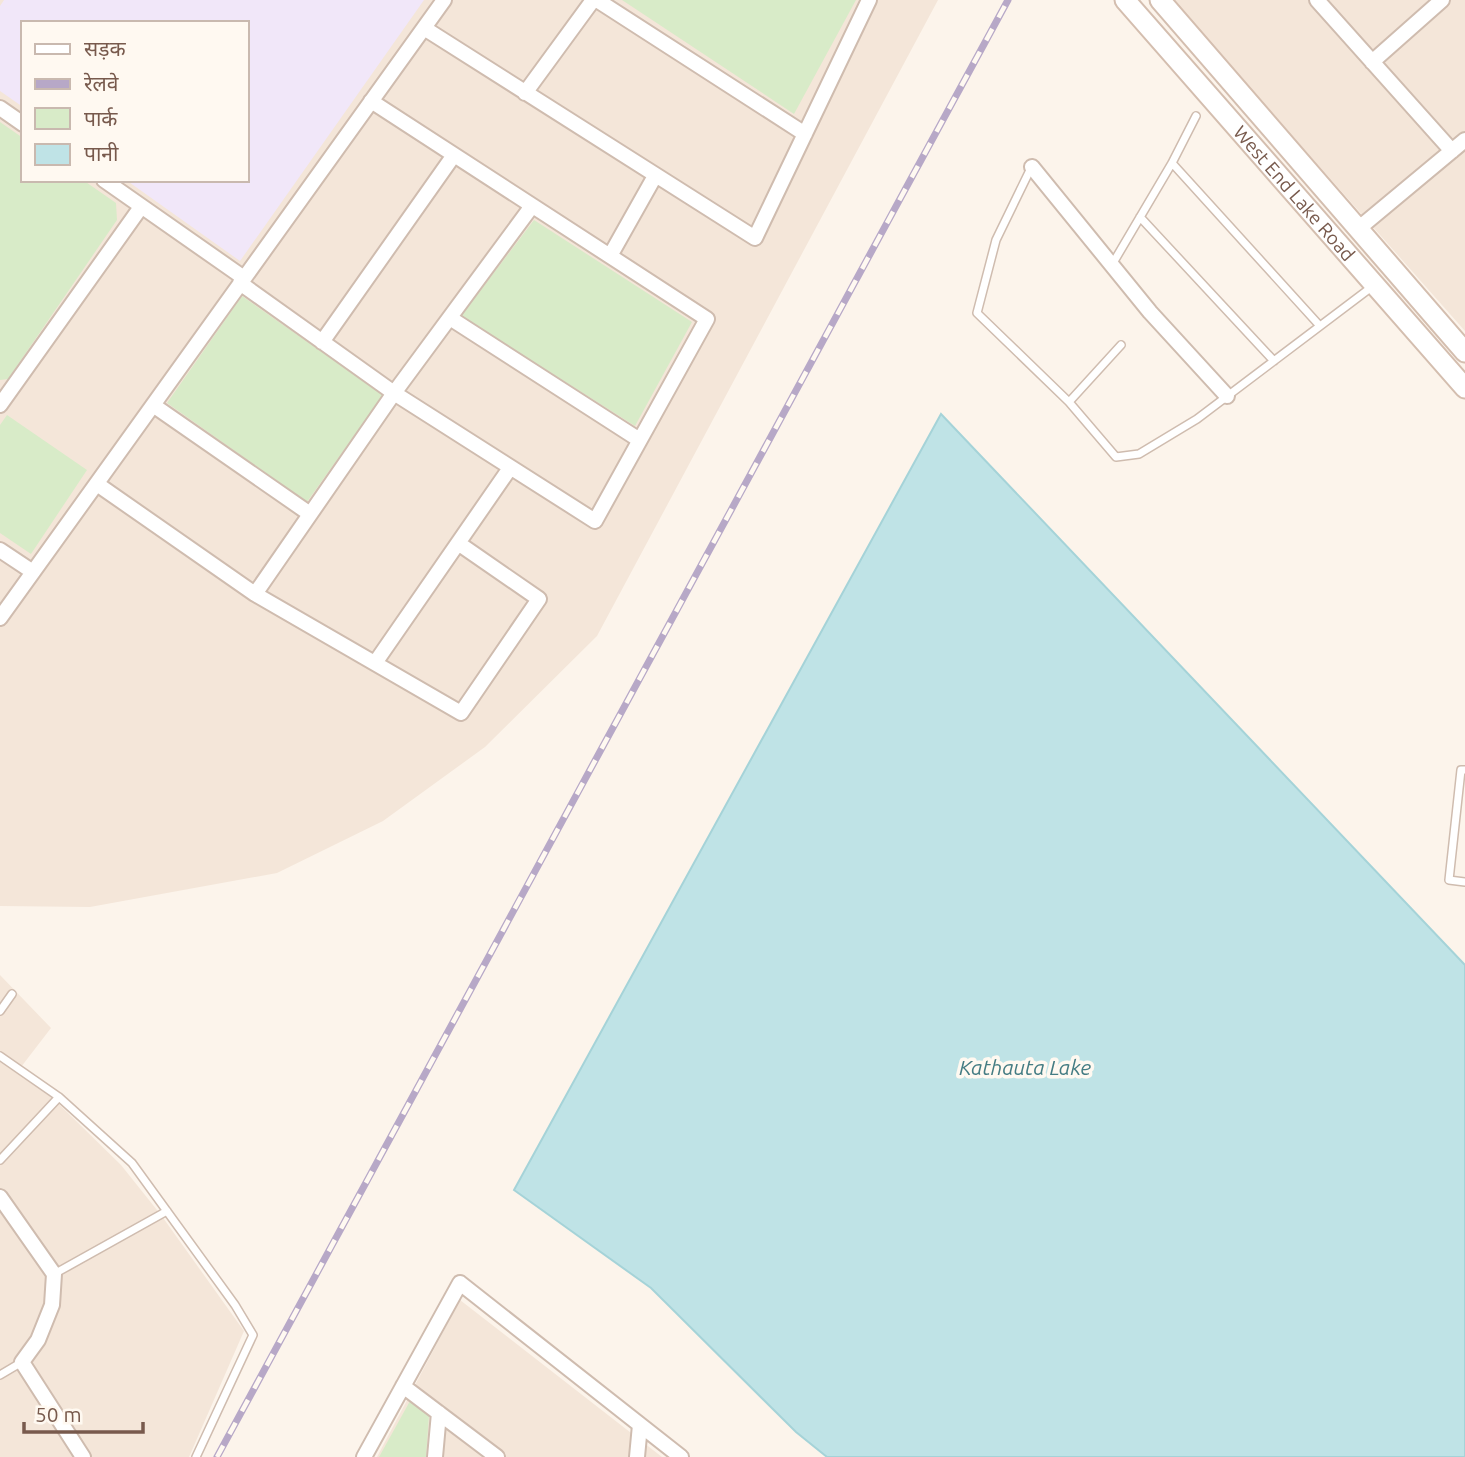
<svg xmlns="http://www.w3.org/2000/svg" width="1465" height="1457" viewBox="0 0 1465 1457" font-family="Ubuntu,'Noto Sans Devanagari',sans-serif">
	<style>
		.residential { fill: #f4e6d9; fill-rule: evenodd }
		.education { fill: #f1e7f9 }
		.green { fill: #d8ebc8 }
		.water { fill: #bfe3e6; stroke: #a5d3d8; stroke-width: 2 }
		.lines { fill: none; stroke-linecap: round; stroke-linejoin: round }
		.lane-casing { stroke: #cfbcaf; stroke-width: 10 }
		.street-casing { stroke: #cfbcaf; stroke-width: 18 }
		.secondary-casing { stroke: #d4beaf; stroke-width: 23 }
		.lane { stroke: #fff; stroke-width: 7 }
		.street { stroke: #fff; stroke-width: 14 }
		.secondary { stroke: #fff; stroke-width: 19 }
		.rail-casing { stroke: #b7a8c7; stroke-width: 7 }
		.rail { stroke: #fff9f1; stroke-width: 4.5; stroke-dasharray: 13; stroke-linecap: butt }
		.labels { text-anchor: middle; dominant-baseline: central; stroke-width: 7; stroke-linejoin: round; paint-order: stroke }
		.street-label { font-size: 19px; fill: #785a4d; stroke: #fff9f1 }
		.water-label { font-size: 21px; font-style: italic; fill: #447c83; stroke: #fff9f1 }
	</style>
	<rect width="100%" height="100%" fill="#fcf4eb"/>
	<!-- residential -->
	<path class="residential" d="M0,0H938L597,636L485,747L383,821L277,873L90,907L0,906ZM23,23H247V180H23Z
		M1172,0H1465V331Z
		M0,975L51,1028L21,1067L121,1165L161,1215L244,1331L189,1457H0Z
		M460,1300L662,1457H377Z"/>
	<!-- education -->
	<path class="education" d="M4,0H424L240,261L126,180H247V23H23V107L0,91V6Z"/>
	<!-- green -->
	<path class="green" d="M622,0H856L794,114Z
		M0,122L23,138V180H83L116,203L117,220L8,379L0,380Z
		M534,220L692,322L635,426L461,316Z
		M242,296L383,395L307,502L167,403Z
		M7,415L87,470L31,554L0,533V425Z
		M410,1401L429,1416L426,1457H379Z"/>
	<!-- water -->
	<path class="water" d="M941,414L1465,965V1457H827L796,1432L651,1288L514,1190Z"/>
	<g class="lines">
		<defs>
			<path id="lane" d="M1172,163L1320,326
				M1031,168L996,240L977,313L1069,402L1116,457L1139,454L1197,419L1373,286
				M1140,217L1274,361
				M1113,263L1172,163L1196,116
				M1069,402L1121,345
				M1465,770H1461L1449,880L1465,882
				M0,1011L12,994
				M0,1056L59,1097
				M0,1160L59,1097L132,1163L235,1305L253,1335L196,1457
				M54,1274L167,1211
				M0,1375L22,1362"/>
			<path id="street" d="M597,0L805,134
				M1317,0L1452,151
				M424,28L755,238L869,0
				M1372,62L1442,0
				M525,93L593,0
				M0,108L23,124
				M1032,167L1150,312L1227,396
				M104,180L244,278
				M1358,229L1465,140
				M610,256L655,176
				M240,283L394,393L595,521L707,319L371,101
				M450,318L638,439
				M322,342L454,155
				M0,405L141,207
				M153,405L310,514
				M97,484L255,594L461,713L539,599L458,543
				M0,550L33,572
				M255,594L394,393L532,206
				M0,618L444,0
				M375,663L510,468
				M0,1197L54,1274L52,1305L38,1340L22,1362L83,1457
				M403,1386L497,1457
				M364,1457L460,1283L681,1457
				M435,1457L439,1413
				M637,1457L640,1425"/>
			<g id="secondary">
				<path id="s1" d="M1125,0L1465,388"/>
				<path d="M1160,0L1465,352"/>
			</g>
		</defs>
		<!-- lane casing -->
		<use href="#lane" class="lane-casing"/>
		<!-- street casing -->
		<use href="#street" class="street-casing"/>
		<!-- secondary casing -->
		<use href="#secondary" class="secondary-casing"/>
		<!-- lane -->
		<use href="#lane" class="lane"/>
		<!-- street -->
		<use href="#street" class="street"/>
		<!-- secondary -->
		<use href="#secondary" class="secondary"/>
		<defs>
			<path id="rail" d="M217,1457L1008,0"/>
		</defs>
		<!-- rail casing -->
		<use href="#rail" class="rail-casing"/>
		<!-- rail -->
		<use href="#rail" class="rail"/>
	</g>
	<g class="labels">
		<!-- street labels -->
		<g class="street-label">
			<text stroke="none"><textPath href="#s1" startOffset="257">West End Lake Road</textPath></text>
		</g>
		<!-- water labels -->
		<g class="water-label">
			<text x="1025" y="1067">Kathauta Lake</text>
		</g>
	</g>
	<!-- legend -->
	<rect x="21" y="21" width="228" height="161" fill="#fff9f1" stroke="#c9b9af" stroke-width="2"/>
	<rect x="35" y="44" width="35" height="10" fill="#ffffff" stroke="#c9b9af" stroke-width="2"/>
	<text x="84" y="56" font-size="21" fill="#785a4d">सड़क</text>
	<rect x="35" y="79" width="35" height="10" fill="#b7a8c7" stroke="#c9b9af" stroke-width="2"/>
	<text x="84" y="91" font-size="21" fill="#785a4d">रेलवे</text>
	<rect x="35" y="108" width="35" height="21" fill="#d8ebc8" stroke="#c9b9af" stroke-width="2"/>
	<text x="84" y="126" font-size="21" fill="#785a4d">पार्क</text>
	<rect x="35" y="144" width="35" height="21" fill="#bfe3e6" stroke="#c9b9af" stroke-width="2"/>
	<text x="84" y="161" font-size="21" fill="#785a4d">पानी</text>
	<!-- scale -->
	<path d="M24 1422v10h119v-10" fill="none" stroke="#785a4d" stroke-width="3.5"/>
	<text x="35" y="1422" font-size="21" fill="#785a4d" stroke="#fff9f1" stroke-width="5" paint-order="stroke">50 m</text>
</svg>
